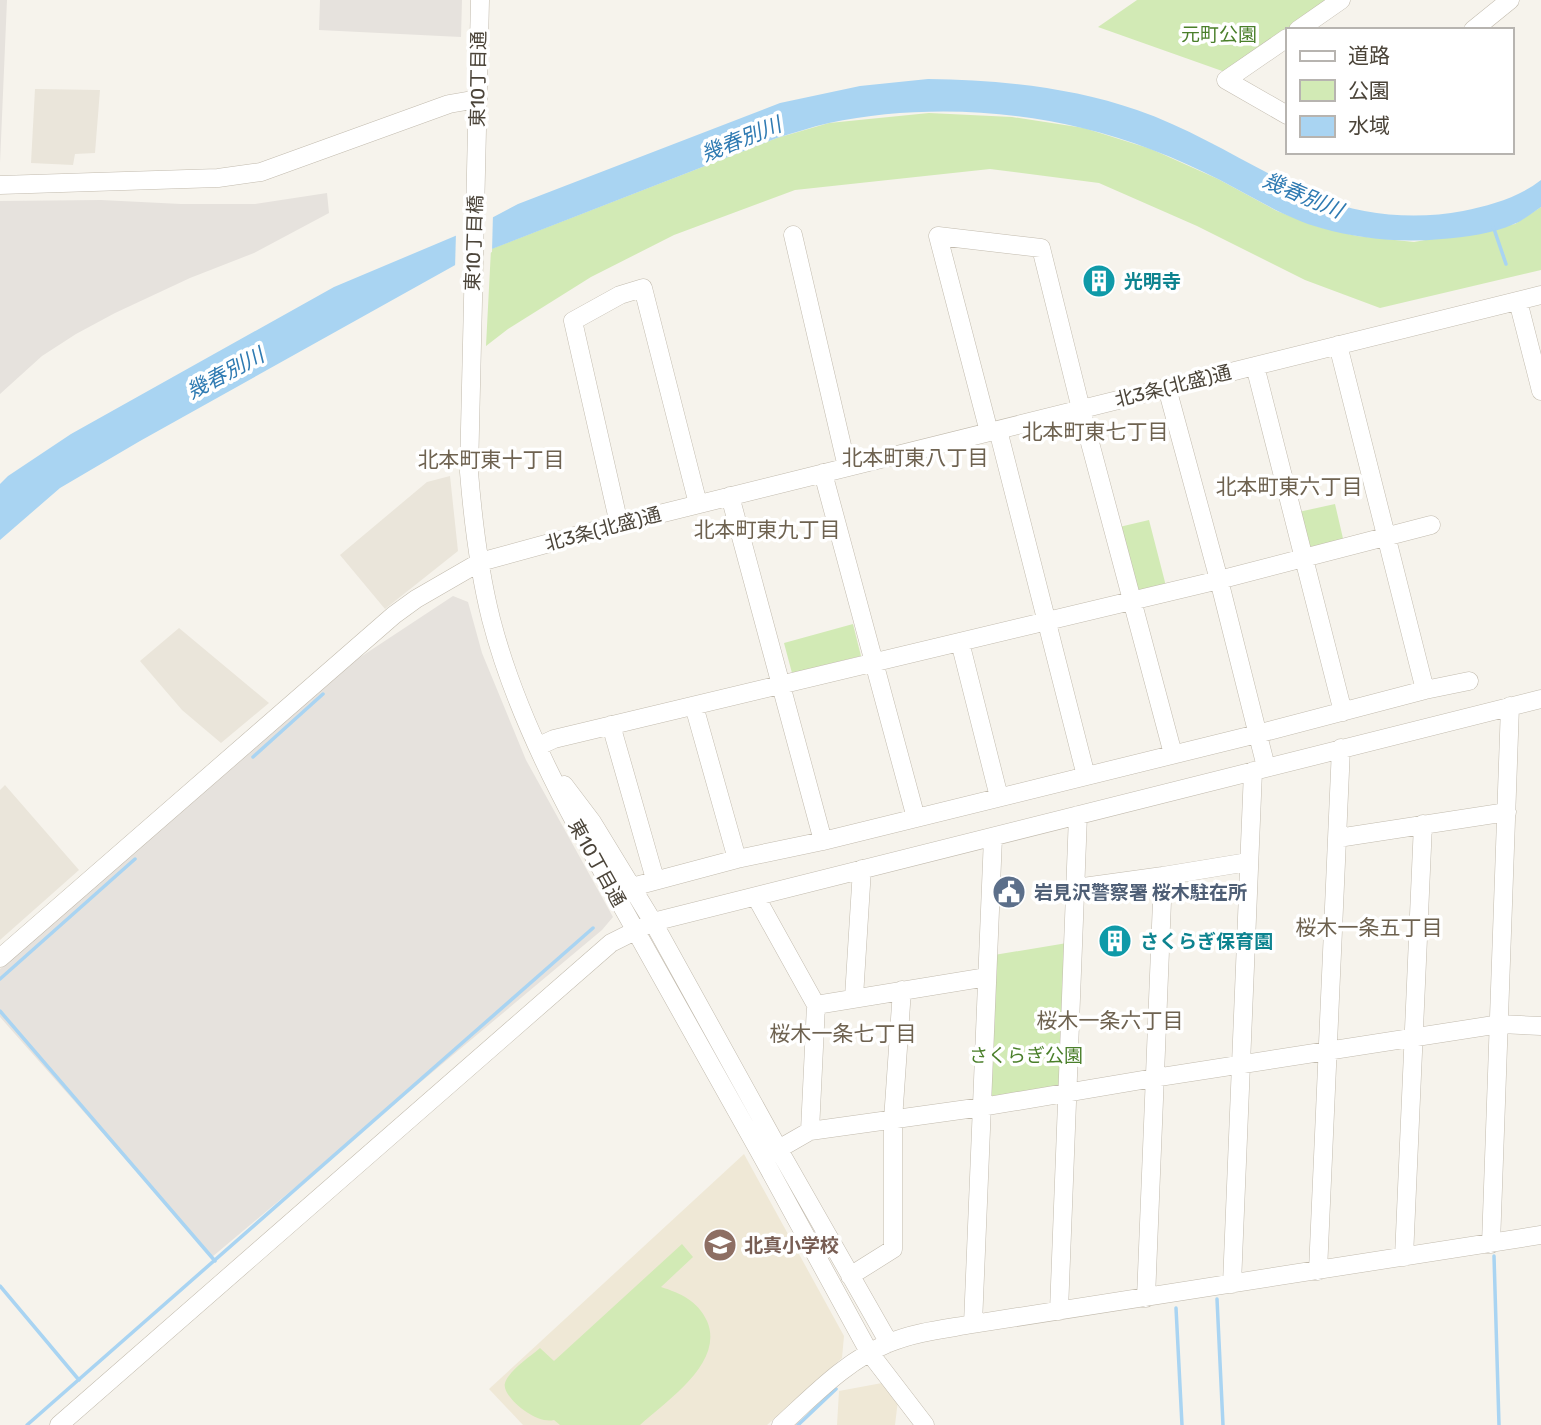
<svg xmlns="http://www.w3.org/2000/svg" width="1541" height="1425" viewBox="0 0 1541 1425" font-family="Rubik,'Noto Sans JP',sans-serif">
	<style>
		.residential { fill: #eae5da }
		.industrial { fill: #e6e2dd }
		.education { fill: #efe8d6 }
		.green { fill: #d2eab5 }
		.water { fill: #a9d4f2 }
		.pier { fill: #f6f3ec }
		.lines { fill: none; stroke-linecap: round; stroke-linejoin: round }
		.stream { stroke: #a9d4f2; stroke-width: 3.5 }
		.minor-casing { stroke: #c2bbae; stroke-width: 19 }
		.minor { stroke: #fff; stroke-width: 18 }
		.labels { text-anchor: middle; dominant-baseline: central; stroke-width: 7; stroke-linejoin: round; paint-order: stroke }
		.park-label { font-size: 19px; fill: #4a7f2a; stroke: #fff }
		.street-label { font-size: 19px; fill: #4b4439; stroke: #fff }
		.culture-label { font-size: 19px; font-weight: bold; fill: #0d838f; stroke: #fff; text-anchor: start }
		.service-label { font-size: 19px; font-weight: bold; fill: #4e5e75; stroke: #fff; text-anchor: start }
		.education-label { font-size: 19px; font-weight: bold; fill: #785e54; stroke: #fff; text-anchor: start }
		.water-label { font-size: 21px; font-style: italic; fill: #2e7ab2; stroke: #fff }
		.neighbourhood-label { font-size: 21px; fill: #6e6250; stroke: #fff }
	</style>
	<rect width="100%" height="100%" fill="#f6f3ec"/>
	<!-- residential -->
	<path class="residential" d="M35,89L100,90L95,153L75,154L73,165L31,163Z
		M450,476L458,551L385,609L340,555L427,482Z
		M179,628L269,703L221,743L182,710L140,661Z
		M5,785L79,870L0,940V790Z"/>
	<!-- industrial -->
	<path class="industrial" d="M0,0H7L0,163Z
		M320,0H462L461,37L319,30Z
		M327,193L329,213L254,253L190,278L115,313L76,334L42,356L0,394V201L101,200L181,204H255Z
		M453,596L468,602L482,653L526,760L613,917L602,930L212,1257L0,1017V969L356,660Z"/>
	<!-- education -->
	<path class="education" d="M744,1154L844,1336L842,1358L767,1425H523L489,1389Z
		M882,1383L898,1400L895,1425H837L839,1391Z"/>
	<!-- green -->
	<path class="green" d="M1137,0H1328L1225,72L1098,27Z
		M929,113L1012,117L1084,128L1151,149L1218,179L1277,211L1319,227L1357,236L1414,242L1515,224L1541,207V270L1380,308L1305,280L1197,226L1099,183L990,169L795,190L674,235L591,277L508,329L486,346L491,249L777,138L829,123Z
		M1335,504L1345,547L1304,556L1294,513Z
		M1149,520L1167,590L1133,599L1115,528Z
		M853,624L861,656L792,673L784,643Z
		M1073,942L1067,1093L982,1107L988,956Z
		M682,1244L693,1257L661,1287C680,1293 698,1301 707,1321C725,1363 666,1401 640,1425H560L554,1420C536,1425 501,1396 505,1383C509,1370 530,1357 540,1348L554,1361Z"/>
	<!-- water -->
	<path class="water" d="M928,79C999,80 1070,87 1137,110C1201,132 1256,171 1318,197C1362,216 1416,220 1463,211C1491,205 1518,198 1541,180V207C1533,212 1524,220 1514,224C1492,234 1466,237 1442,239C1401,243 1360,239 1321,228C1285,218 1253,197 1220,180C1177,158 1129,139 1082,128C1001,108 910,106 829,123C811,127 794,133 777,138L466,259L140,441L60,488L0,540V484L8,476L71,434L334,287L467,231L518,204L780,103L860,86Z"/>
	<!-- pier -->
	<path class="pier" d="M493,213L492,252L455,269L456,232Z"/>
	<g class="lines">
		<!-- stream -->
		<path class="stream" d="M1493,226L1506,264
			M253,757L323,694
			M0,979L135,859
			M0,1011L215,1261
			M1494,1256L1499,1425
			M0,1286L79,1380
			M1217,1299L1223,1425
			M1176,1308L1182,1425
			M27,1425L593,928
			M798,1425L836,1389"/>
		<defs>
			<path id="minor" d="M480,0L469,472C473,521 479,571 491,619C509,689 543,763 577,826L763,1158L869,1352L925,1425
				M1298,30L1341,0
				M1473,30L1510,0
				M1287,38L1226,80L1287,115
				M0,185L218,178L261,172L449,104L478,99
				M793,235L847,467
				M1518,301L1541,391
				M1255,366L1343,712
				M1167,388L1219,580L1266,767
				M998,430L1086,776
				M989,432L938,236L1041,248L1081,409L1173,754
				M823,473L916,818
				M730,496L823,841
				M619,524L573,321L620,295L643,288L698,504
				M960,642L999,797
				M1425,690L1469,681
				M694,706L737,859
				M611,725L655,879
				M539,746L554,739L1219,580L1431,525
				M564,785L592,822L653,922L779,1150L889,1343
				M1338,838L1507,812
				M632,887L737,859L823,841L1257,734L1425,690L1338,345
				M1076,888L1163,876
				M756,897L816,1005L810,1131
				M0,958L394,615L416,599L480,562L619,524L1541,295
				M854,997L862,869
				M816,1005L987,977
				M763,1158L810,1131L982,1107L1154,1078L1500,1024L1541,1026
				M1491,1244L1510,706
				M1404,1257L1423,824
				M1318,1271L1341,748
				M850,1276L893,1249V1120L902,990
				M1232,1284L1253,771
				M1146,1298L1163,876L1248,862
				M1059,1311L1078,815
				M973,1324L993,837
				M59,1425L611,943L653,922L1541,699
				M781,1425C814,1395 847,1360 889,1343C915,1332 945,1329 973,1324L1541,1235"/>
		</defs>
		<!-- minor casing -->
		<use href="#minor" class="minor-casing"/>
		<!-- minor -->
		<use href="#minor" class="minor"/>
	</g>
	<!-- icons -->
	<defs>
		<symbol id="building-disc" viewBox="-11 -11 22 22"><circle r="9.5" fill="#0f9aa8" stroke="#fff"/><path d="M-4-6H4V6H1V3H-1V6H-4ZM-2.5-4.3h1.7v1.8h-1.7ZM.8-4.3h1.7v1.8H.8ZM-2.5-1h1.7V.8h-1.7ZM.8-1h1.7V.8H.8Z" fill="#fff"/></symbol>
		<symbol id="civic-disc" viewBox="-11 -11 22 22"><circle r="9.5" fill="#5c6f8a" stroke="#fff"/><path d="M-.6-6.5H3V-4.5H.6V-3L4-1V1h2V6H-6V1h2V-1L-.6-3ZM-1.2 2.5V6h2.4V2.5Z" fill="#fff"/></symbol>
		<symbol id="school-disc" viewBox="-11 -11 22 22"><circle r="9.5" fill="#8d6e63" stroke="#fff"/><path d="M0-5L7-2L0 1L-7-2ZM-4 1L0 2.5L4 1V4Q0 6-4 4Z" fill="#fff"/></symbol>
	</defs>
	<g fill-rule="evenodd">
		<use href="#building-disc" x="1080" y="262" width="38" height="38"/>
		<use href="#civic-disc" x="990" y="873" width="38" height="38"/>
		<use href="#building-disc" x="1096" y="922" width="38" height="38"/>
		<use href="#school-disc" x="701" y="1226" width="38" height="38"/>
	</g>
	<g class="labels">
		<!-- park labels -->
		<g class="park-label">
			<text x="1219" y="34">元町公園</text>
			<text x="1026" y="1055">さくらぎ公園</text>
		</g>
		<!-- street labels -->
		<g class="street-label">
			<text transform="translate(478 79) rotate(-89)">東10丁目通</text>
			<text transform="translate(474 243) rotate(-88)">東10丁目橋</text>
			<text transform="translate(1173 386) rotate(-14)">北3条(北盛)通</text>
			<text transform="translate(603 529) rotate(-15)">北3条(北盛)通</text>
			<text transform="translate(597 863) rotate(61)">東10丁目通</text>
		</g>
		<!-- culture labels -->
		<g class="culture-label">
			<text x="1124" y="281">光明寺</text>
			<text x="1140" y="941">さくらぎ保育園</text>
		</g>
		<!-- service labels -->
		<g class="service-label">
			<text x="1034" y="892">岩見沢警察署 桜木駐在所</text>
		</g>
		<!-- education labels -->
		<g class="education-label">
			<text x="744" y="1245">北真小学校</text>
		</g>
		<!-- water labels -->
		<g class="water-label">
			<text transform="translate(741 139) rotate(-22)">幾春別川</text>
			<text transform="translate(1303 195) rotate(23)">幾春別川</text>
			<text transform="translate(225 373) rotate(-28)">幾春別川</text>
		</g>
		<!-- neighbourhood labels -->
		<g class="neighbourhood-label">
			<text x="1095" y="431">北本町東七丁目</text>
			<text x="915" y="457">北本町東八丁目</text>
			<text x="491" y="459">北本町東十丁目</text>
			<text x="1289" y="486">北本町東六丁目</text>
			<text x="767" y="529">北本町東九丁目</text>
			<text x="1369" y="927">桜木一条五丁目</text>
			<text x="1110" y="1020">桜木一条六丁目</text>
			<text x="843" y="1033">桜木一条七丁目</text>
		</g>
	</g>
	<!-- legend -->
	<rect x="1286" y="28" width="228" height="126" fill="#ffffff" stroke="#b7b4b0" stroke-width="2"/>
	<rect x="1300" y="51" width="35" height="10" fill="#ffffff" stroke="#b7b4b0" stroke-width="2"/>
	<text x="1348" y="63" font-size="21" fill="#4b4439">道路</text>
	<rect x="1300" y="80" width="35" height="21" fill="#d2eab5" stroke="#b7b4b0" stroke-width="2"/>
	<text x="1348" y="98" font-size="21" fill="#4b4439">公園</text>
	<rect x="1300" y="116" width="35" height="21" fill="#a9d4f2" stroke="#b7b4b0" stroke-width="2"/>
	<text x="1348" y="133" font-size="21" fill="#4b4439">水域</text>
</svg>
